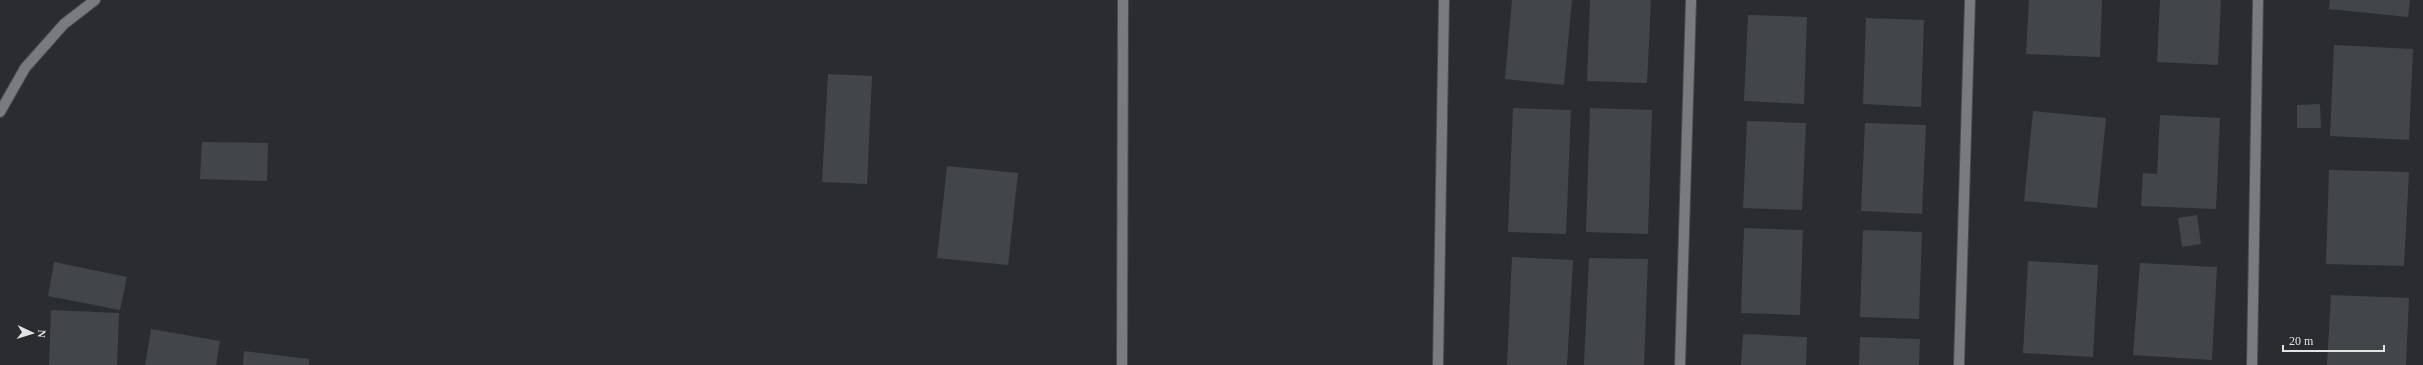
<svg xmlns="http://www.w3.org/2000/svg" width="2423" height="365" viewBox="0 0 2423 365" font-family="Georgia,serif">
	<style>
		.building { fill: #434649 }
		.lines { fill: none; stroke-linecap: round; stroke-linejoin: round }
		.service-casing { stroke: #4a4a4d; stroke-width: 12 }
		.tertiary-casing { stroke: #4a4a4d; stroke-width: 12 }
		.service { stroke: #7a7b7f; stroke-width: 10 }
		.tertiary { stroke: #7a7b7f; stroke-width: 10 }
	</style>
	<rect width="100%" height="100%" fill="#2b2c2f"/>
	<!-- building -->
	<path class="building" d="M1512,0H1572L1564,85L1505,79Z
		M1590,0H1651L1647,83L1587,81Z
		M2029,0H2102L2100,57L2026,54Z
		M2160,0H2221L2218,65L2157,62Z
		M2330,0H2410L2408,17L2329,9Z
		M1748,15L1807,17L1804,104L1744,101Z
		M1866,18L1924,20L1921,107L1863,104Z
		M2334,45L2413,49L2409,140L2330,136Z
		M828,74L872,76L867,184L822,182Z
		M2320,104L2321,128H2297V105Z
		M1513,108L1571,110L1566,234L1508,232Z
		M1590,108L1652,110L1648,234L1586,232Z
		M2033,111L2106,118L2097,208L2024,201Z
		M2160,115L2220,118L2216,209L2141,206L2143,173L2157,174Z
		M1747,121L1806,123L1802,210L1743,208Z
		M1865,123L1926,125L1922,214L1861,211Z
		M202,142L268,143L267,181L200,179Z
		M947,166L1018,173L1008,265L937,258Z
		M2329,170L2409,172L2404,266L2326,264Z
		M2197,215L2201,244L2182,247L2178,218Z
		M1744,228L1803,230L1800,315L1741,313Z
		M1863,230L1922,232L1919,319L1860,317Z
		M1512,257L1573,260L1567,365H1507Z
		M1589,258L1648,259L1644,365H1584Z
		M2028,261L2098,265L2093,357L2023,353Z
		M54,262L127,277L120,310L48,296Z
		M2140,263L2217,267L2212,360L2133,355Z
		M2331,295L2409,298L2406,365H2327Z
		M51,310L119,313L117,365H49Z
		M151,329L220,341L216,365H145Z
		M1743,334L1807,337L1806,365H1741Z
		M1860,337L1920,339L1919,365H1859Z
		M244,351L309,359V365H243Z"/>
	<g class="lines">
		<defs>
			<path id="service" d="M1438,365L1444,0
				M1680,365L1691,0
				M1959,365L1970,0
				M2252,365L2258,0"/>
			<path id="tertiary" d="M0,112L25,68L64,24L95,0
				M1122,365L1123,0"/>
		</defs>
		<!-- service casing -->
		<use href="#service" class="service-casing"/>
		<!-- tertiary casing -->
		<use href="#tertiary" class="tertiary-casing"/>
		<!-- service -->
		<use href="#service" class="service"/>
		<!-- tertiary -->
		<use href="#tertiary" class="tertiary"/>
	</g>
	<!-- north arrow -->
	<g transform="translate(32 333) rotate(94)" stroke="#2b2c2f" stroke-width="3" paint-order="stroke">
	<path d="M0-3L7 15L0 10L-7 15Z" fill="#e3e3e5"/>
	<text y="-6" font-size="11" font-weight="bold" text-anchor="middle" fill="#e3e3e5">N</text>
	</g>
	<!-- scale -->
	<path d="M2283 345v6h101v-6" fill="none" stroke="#e3e3e5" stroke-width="2"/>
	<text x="2289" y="345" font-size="12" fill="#e3e3e5" stroke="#2b2c2f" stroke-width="3" paint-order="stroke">20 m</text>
</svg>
